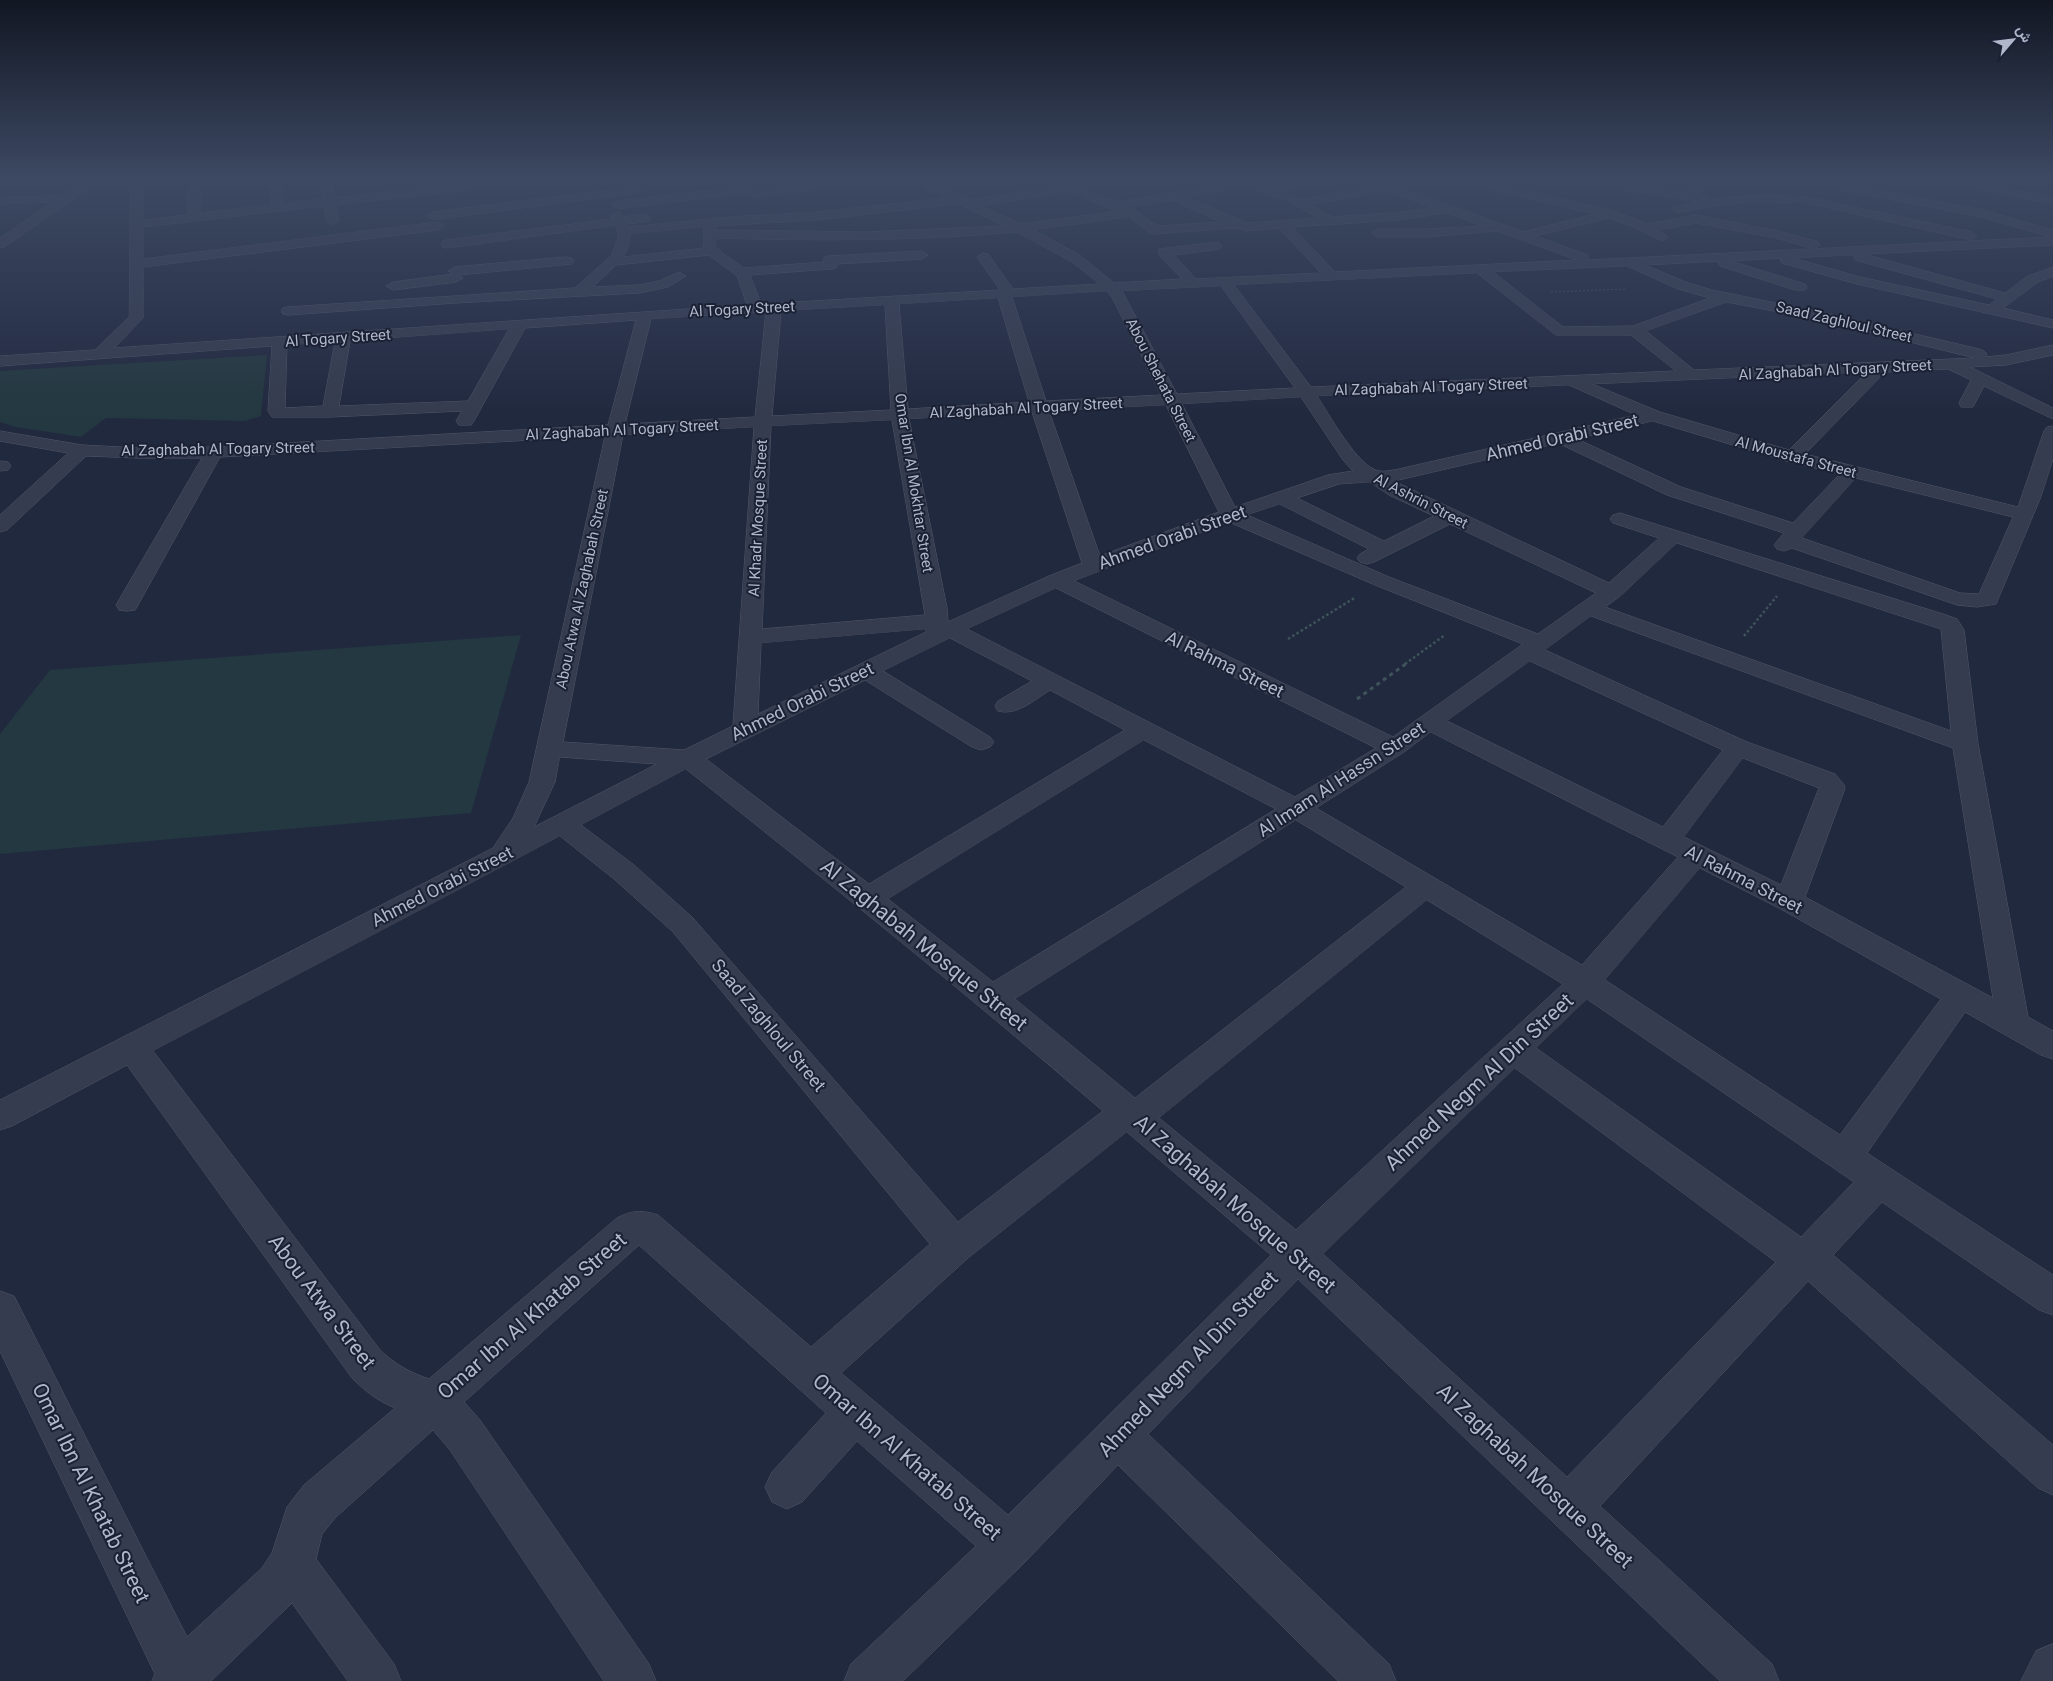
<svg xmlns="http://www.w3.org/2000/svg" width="2053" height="1681" viewBox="0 0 2053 1681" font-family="Roboto,Vazirmatn,sans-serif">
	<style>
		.green { fill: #233840 }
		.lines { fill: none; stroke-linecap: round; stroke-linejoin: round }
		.minor-casing { stroke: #50576a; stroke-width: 1 }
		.path-far2 { stroke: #3e545a; stroke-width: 1; stroke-dasharray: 2 2; stroke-linecap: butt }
		.path-far1 { stroke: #3e545a; stroke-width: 2.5; stroke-dasharray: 2.5 2.5; stroke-linecap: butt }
		.path { stroke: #3e545a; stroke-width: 3; stroke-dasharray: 4 4; stroke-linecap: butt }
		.minor { fill: #353c4f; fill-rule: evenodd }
		.labels { text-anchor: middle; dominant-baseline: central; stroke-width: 4; stroke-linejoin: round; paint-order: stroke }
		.far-street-label { font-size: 15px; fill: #b1b7ca; stroke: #1a2134 }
		.street-label { font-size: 18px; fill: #b1b7ca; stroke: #1a2134 }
		.near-street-label { font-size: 21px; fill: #b1b7ca; stroke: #1a2134 }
	</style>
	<rect width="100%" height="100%" fill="#21293f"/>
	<!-- green -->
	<path class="green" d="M267,355L261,416L245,421L106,418L81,437L16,427L0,422V371Z
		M521,635L471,813L0,854V734L50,670Z"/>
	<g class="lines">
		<defs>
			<path id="minor" d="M87,178H100L72,200L4,247L0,248V238L53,202L0,204V198L63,195Z
				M131,178H143V220L188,215V178H200V213L272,205L269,178H280L283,204L323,199L320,178H331L335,198L512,178H548L543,181L336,205L339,221L333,225L327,221L324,206L143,227V259L438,222L444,226L438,230L143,267V318L114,348L747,305L737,276L709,255L616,265L593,287L639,285L659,281L679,272L686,276L668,287L639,293L455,303L288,315L283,314L281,311L283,308L288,307L575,288L611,256L618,238L616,225L447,248L443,247L441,244L443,241L447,240L612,219L610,216L616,212L620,213L623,217L645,214L651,218L649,221L627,224L629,227L729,217L816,212L948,198L934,191L927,190L926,187L910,178H924L936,184L969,178H995L990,181L947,189L971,200L1055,187L1034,178H1050L1071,186L1098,178H1116L1115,180L1082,190L1119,202L1247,180L1273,188L1311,178H1329L1328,180L1284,192L1302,200L1374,186L1353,178H1370L1391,184L1418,178H1438L1437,180L1402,188L1523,232L1595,214L1455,181L1450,178H1470L1613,211L1648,224L1696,215L1778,231L1818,242L1820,245L1814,249L1776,238L1696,223L1658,230L1668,237L1662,241L1634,227L1609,218L1535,236L1588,255V260L2051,237L1981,217L1795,181L1790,178H1813L1983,210L2053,230V245L1864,254L2005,293L2028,276L2053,267V276L2038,282L2003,308L2053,320V328L1857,284L1782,263L1780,260L1782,258L1731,261L1805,284L1807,287L1805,290H1795L1720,266L1718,263L1720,261L1645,265L1688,283L1712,290L1825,313L1979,349L1984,351L1987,354L1985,357L2006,355L2053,345V355L2006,365L1970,367L2053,408V419L1984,386L1973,407H1961L1959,403L1971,380L1948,369L1885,372L1805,454L2018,507L2044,431L2047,427L2053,426V459L2040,499L1996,604L1977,607L1957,605L1792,548L1784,551L1777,549L1774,545L1784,533L1667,495L1558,443L1394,481L1609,583L1659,538L1613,523L1610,519L1613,515L1620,513L1946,615L1957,619L1964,630L1978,744L2028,1017L2053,1031V1059L2041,1055L1965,1012L1867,1153L2053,1275V1315L2039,1310L1882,1202L1833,1255L2053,1445V1495L2038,1488L1808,1281L1600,1506L1772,1664L1779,1681H1720L1298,1279L1148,1434L1389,1664L1396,1681H1338L1118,1465L1025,1562L903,1681H844L851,1664L976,1546L857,1441L802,1502L787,1509L772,1502L765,1487L772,1472L826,1413L639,1245L464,1402L480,1420L649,1664L656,1681H604L450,1450L433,1430L336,1517L322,1534L316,1559L394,1664L401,1681H348L292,1603L211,1681H152L155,1674L0,1351V1291L14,1296L187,1637L262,1568L272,1553L287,1507L304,1485L395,1408C378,1401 365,1391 352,1378L127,1065L12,1126L0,1130V1100L493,848L513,818L529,782L605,436L220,457L138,605L135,610L127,611L119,610L116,605L202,458H139L86,456L7,530L0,532V515L68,453L0,441V431L82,445L139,448L214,447L608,425L636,320L525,328L474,421L471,425H459L456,421L462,411L330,417H272L268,411L272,346L0,366V356L95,350L129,317ZM1246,186L1287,200L1318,218L1247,223L1186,197ZM1386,191L1433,208L1399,212L1333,217L1311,205ZM1068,192L1119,211L1021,224L981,206ZM1172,200L1221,222L1157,226L1130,207ZM959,204L1004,226L866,232L716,230V226L816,220ZM1447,213L1483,226L1427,229H1378L1372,233L1378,237H1427L1497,231L1577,260L1335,272L1292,227L1399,220ZM1129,217L1150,233L1154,234L1235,228L1247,231L1279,228L1321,273L1196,279L1174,255L1220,249L1222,246L1220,243L1216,242L1159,249L1158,252L1159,255L1182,279L1114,283L1081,256L1034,230ZM704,227V248L623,257L628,248L630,234ZM1017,232L1072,262L1100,284L1013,289L988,254L983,253L977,257L1000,290L761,304L750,275L831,269L836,268L837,264L922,259L928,255L922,251L829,256L824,257V262L744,268L724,254L715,246L716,238C816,241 917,241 1017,232ZM1855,255L1854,257L1855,260L1997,299L1989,305L1860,277L1793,258ZM1627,266L1678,289L1710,298L1633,326L1563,327L1493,272ZM1477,273L1556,335H1631L1676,371L1311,387L1234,285ZM1221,286L1295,388L1177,394L1122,291ZM1107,291L1112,297L1161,395L1046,401L1012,297ZM998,298L1029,402L908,409L899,304ZM1727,302L1825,321L1975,358L1694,370L1646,331ZM885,305L891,410L772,416L781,311ZM766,312L755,417L625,424L651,319ZM509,329L468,401L339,406L350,341ZM335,342L323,406L285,408L287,345ZM1867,372L1789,450L1660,412L1592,384ZM1569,385L1636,415L1399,469C1393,470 1385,472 1379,471C1358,468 1329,414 1317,396ZM1301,397L1343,460L1353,471L1328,475L1235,507L1182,404ZM1166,405L1219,512L1100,556L1049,411ZM1032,412L1082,563L1049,576L948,622L947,608L909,419ZM892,420L925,615L762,629L771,426ZM1653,421L1786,461L1840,474L1793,523L1681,487L1577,439ZM754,427L733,726L684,750L563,742L623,435ZM1856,478L2013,517L1979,594L1960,593L1802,538ZM1370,482L1389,495L1434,516L1384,541L1297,498L1339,484ZM1280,504L1369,549L1360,554L1357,558L1360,562L1367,564L1374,562L1450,524L1596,593L1538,634L1389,577L1247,515ZM1229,522L1375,585L1523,644L1393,737L1074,581ZM1677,543L1941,629L1951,731L1605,607L1619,597ZM1056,588L1376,748L1295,797L967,629ZM1591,616L1953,748L1993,998L1805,897L1844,791L1845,786L1835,774L1747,742L1545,650ZM926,629V632L758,714L761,643ZM950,638L1032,681L998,701L995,706L998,711C1017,716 1034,700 1050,690L1125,730L869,884L706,759L865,680L972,747L981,750L990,747L994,742L990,737L883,671ZM1530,661L1723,750L1663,827L1447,721ZM1431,732L1678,857L1582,965L1316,808L1404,752ZM1144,740L1276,809L993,982L888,899ZM560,757L657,764L534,827L555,782ZM1743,758L1819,788L1781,885L1684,837ZM686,769C827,881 967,994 1103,1111L958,1222L693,918L634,865L581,825ZM1296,820L1406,887L1135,1098L1015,999ZM560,836L614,879L673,932L930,1244L811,1347L658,1215C642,1210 632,1210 617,1218L429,1379C409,1372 396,1365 380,1350L153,1051ZM1700,868L1779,908L1941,999L1840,1135L1605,980ZM1427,900L1563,984L1296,1230L1159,1118ZM1587,999L1854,1182L1801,1237L1536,1048ZM1515,1068L1776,1262L1567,1477L1323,1254ZM1127,1132L1271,1255L1008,1515L841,1373L968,1258Z
				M846,178H876L871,181L756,197L752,196L750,194L752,192L617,209L611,205L617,201L749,186L753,187L755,189L753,191Z
				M1569,178H1596L1683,192L1707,178H1720L1696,194L1707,197L1708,200C1724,198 1786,189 1797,200C1790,207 1772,202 1763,202C1734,202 1705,207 1677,213L1671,209L1673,207L1698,202L1574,181Z
				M1934,178H1956L2053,198V204L1939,181Z
				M638,187L644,190L642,192L433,220L427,216L433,212Z
				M1802,196L1971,232L1977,236L1971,240L1798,201L1796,199Z
				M567,257L572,258L574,261L572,264L459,275L463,278L456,282L393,290L386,286L393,282L453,274L448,271L455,267Z
				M0,461L8,462L11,466L8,470L0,471Z
				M2053,1644V1681H2021L2036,1651Z"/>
		</defs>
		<!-- minor casing -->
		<use href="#minor" class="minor-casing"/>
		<!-- path-far2 -->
		<path class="path-far2" d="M1551,292L1627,289"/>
		<!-- path-far1 -->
		<path class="path-far1" d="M1744,636L1777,596
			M1288,639L1356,597
			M1405,664L1445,635"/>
		<!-- path -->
		<path class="path" d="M1357,699L1407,663"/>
		<!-- minor -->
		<use href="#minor" class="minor"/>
	</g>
	<!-- sky -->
	<linearGradient id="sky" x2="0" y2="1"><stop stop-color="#121723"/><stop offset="0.43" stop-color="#3d4963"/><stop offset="1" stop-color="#3d4963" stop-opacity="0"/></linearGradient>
	<rect width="2053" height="414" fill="url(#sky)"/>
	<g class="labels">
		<!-- far-street labels -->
		<g class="far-street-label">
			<text transform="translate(742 309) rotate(-3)">Al Togary Street</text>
			<text transform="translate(1844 322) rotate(13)">Saad Zaghloul Street</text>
			<text transform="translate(338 338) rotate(-4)">Al Togary Street</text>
			<text transform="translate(1835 370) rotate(-3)">Al Zaghabah Al Togary Street</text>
			<text transform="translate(1161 380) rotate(63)">Abou Shehata Street</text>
			<text transform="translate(1431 387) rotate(-2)">Al Zaghabah Al Togary Street</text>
			<text transform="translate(1026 408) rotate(-3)">Al Zaghabah Al Togary Street</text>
			<text transform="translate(622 430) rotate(-3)">Al Zaghabah Al Togary Street</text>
			<text transform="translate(218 449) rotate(-1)">Al Zaghabah Al Togary Street</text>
			<text transform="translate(1796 457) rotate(15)">Al Moustafa Street</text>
			<text transform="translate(914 483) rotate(81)">Omar Ibn Al Mokhtar Street</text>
			<text transform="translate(1421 501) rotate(27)">Al Ashrin Street</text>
			<text transform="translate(758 518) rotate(-87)">Al Khadr Mosque Street</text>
			<text transform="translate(582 589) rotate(-78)">Abou Atwa Al Zaghabah Street</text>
		</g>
		<!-- street labels -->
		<g class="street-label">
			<text transform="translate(1562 437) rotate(-13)">Ahmed Orabi Street</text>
			<text transform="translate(1172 537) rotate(-20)">Ahmed Orabi Street</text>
			<text transform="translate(1225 664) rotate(26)">Al Rahma Street</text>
			<text transform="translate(802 701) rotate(-26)">Ahmed Orabi Street</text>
			<text transform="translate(1341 779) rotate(-33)">Al Imam Al Hassn Street</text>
			<text transform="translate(1744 879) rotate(27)">Al Rahma Street</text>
			<text transform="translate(442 886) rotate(-27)">Ahmed Orabi Street</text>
			<text transform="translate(769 1025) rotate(50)">Saad Zaghloul Street</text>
		</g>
		<!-- near-street labels -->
		<g class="near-street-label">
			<text transform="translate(924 945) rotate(39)">Al Zaghabah Mosque Street</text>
			<text transform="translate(1479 1082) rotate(-43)">Ahmed Negm Al Din Street</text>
			<text transform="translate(1235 1204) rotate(41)">Al Zaghabah Mosque Street</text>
			<text transform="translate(322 1302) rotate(53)">Abou Atwa Street</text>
			<text transform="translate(532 1316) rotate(-41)">Omar Ibn Al Khatab Street</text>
			<text transform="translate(1188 1364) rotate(-46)">Ahmed Negm Al Din Street</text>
			<text transform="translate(907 1457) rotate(41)">Omar Ibn Al Khatab Street</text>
			<text transform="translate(1535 1476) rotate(43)">Al Zaghabah Mosque Street</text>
			<text transform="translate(91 1493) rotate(64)">Omar Ibn Al Khatab Street</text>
		</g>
	</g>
	<!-- north arrow -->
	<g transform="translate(2013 40) rotate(62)" stroke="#1a2134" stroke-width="4" paint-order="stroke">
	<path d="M0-4L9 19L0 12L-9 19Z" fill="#b1b7ca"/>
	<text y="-8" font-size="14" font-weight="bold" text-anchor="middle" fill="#b1b7ca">ش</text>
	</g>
</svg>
